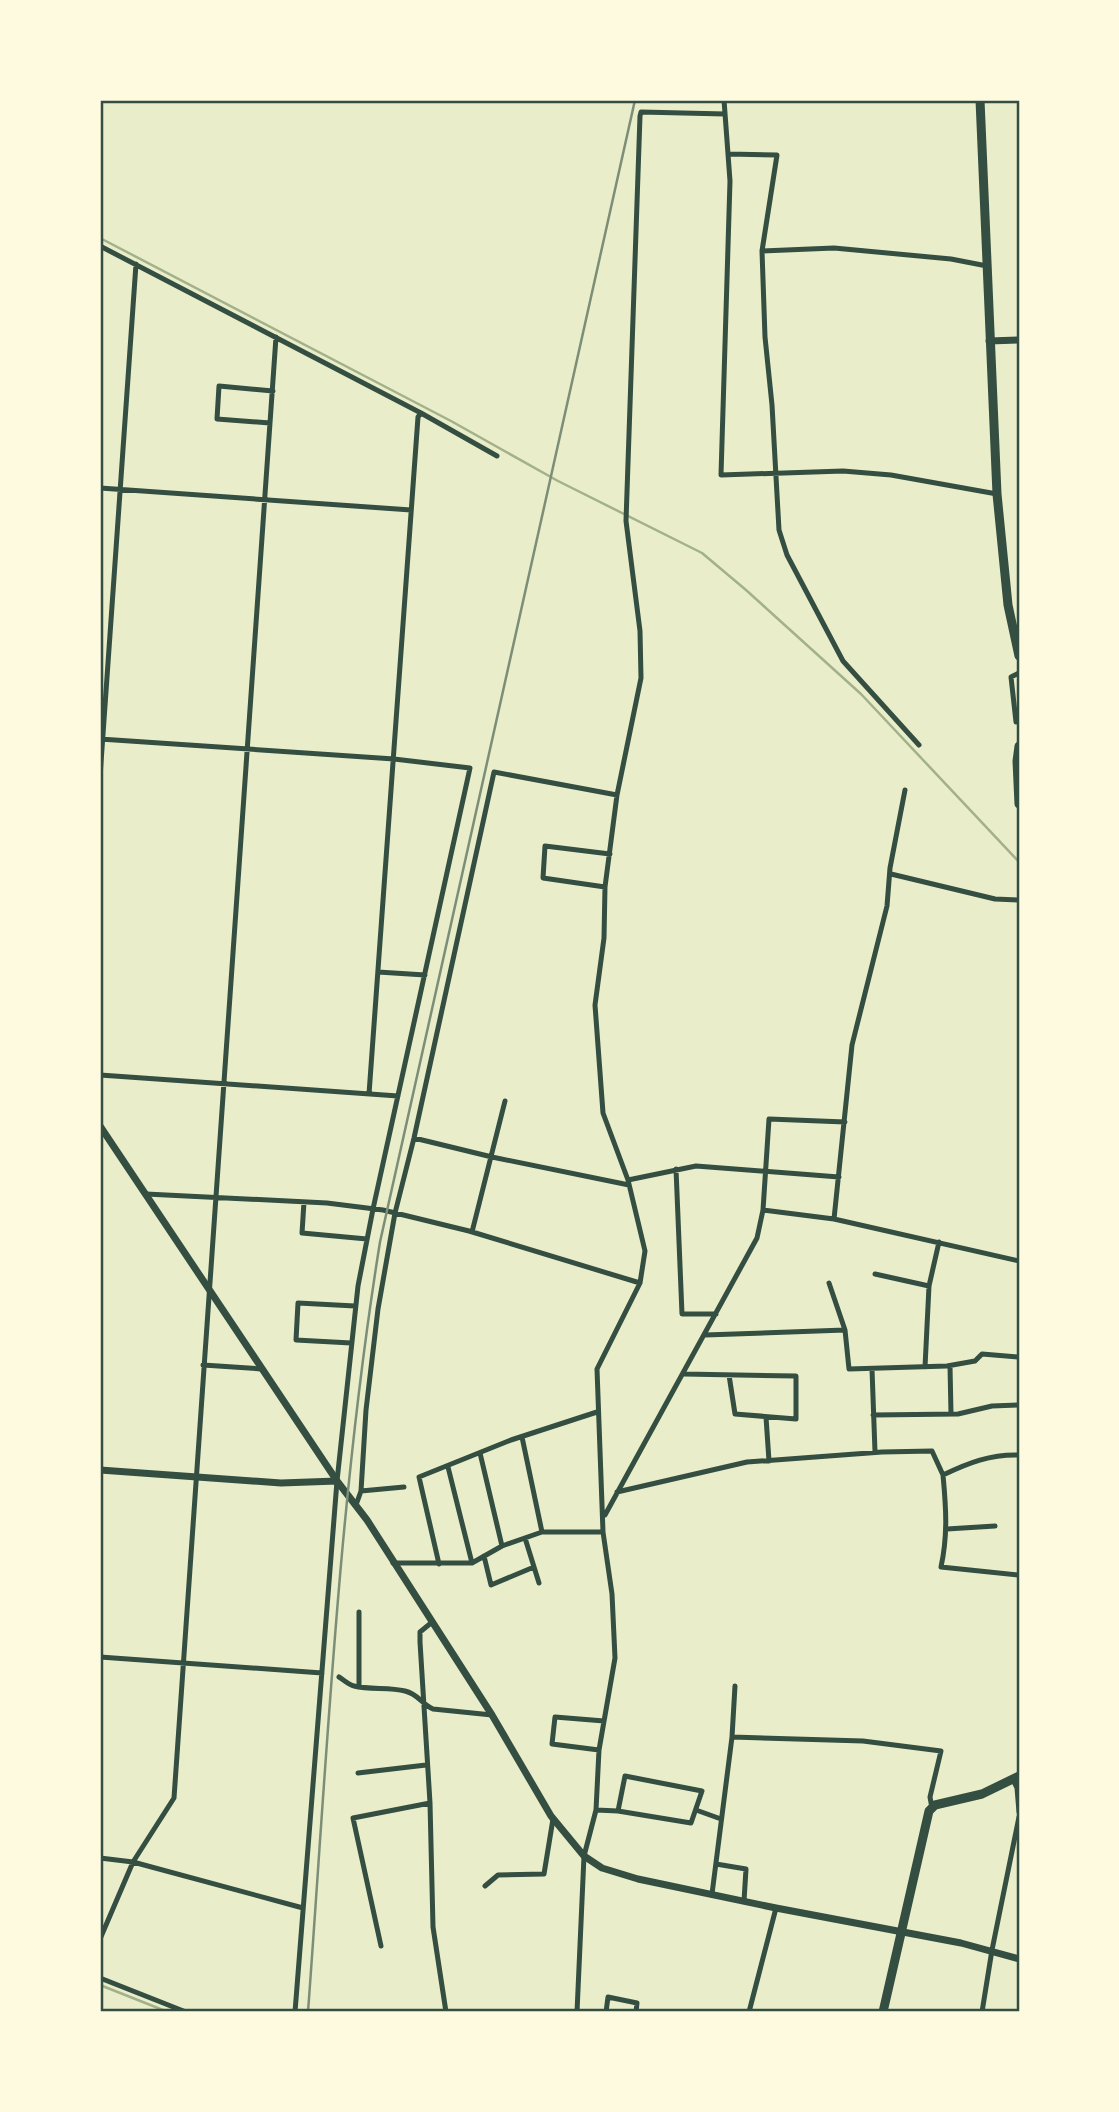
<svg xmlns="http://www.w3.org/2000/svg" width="1119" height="2112" viewBox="0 0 1119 2112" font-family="'Sofia Sans Condensed',sans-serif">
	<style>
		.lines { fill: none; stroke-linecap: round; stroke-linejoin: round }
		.stream { stroke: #a3b18a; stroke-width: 2.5 }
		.minor { stroke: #344e41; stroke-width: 5 }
		.tertiary { stroke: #344e41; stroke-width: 7 }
		.primary { stroke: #344e41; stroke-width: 9 }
		.trunk { stroke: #344e41; stroke-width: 9 }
		.rail { stroke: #7c8e77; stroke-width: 2.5 }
		.neatline { fill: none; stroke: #344e41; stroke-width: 2.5 }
	</style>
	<rect width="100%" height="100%" fill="#e9edc9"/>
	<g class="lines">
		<!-- stream -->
		<path class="stream" d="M100,238L451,421L558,481L702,553L746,590L861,694L1019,862
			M100,1985L168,2012"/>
		<!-- minor -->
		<path class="minor" d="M724,100L730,181L721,475L843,471L891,475L997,494
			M728,154L777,155L762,251
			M100,246L421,413L497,456
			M270,423L217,419L219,386L273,391
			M100,488L411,510
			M1016,722L1011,677L1019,673
			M100,739L394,759L470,768L373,1209L358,1286L337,1481L295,2012
			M919,745L843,661L787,555L779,530L772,405L765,337L762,251L834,248L951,259L987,266
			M100,777L136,264
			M891,874L995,899L1019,900
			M605,887L543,878L545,846L610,854
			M378,972L425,975
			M100,1075L398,1096
			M369,1094L418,417L421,413
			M414,1138L492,1157L629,1185
			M676,1169L682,1314H716
			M628,1180L696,1166L839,1177
			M146,1194L327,1203L383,1210L469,1231L640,1283
			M304,1202L302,1233L367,1239
			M763,1210L834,1219L1019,1261
			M834,1219L852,1045L887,906L890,868L905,790
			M472,1232L505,1101
			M875,1274L929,1286L925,1367
			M829,1283L845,1330L849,1369L947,1366L975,1361L982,1354L1019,1357
			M929,1286L939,1242
			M705,1335L845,1330
			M351,1343L296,1340L298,1303L355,1306
			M203,1365L262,1369
			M950,1366L951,1414
			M872,1369L875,1452
			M684,1374L796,1376V1419L735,1414L729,1375
			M873,1415L958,1414L992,1406L1019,1405
			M766,1417L769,1461
			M522,1437L542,1532
			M480,1453L502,1546
			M1019,1455C991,1454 968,1463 943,1475C946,1507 948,1535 941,1567L1019,1575
			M448,1467L472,1563
			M361,1491L366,1410L378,1309L395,1213L414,1138L494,772L617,795
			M617,1492L747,1462L882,1452L932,1451L943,1475
			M356,1505L361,1491L404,1487
			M605,1515L757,1238L763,1210L769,1119L845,1122
			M947,1529L995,1526
			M525,1538L539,1583
			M484,1556L491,1585L534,1567
			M393,1563H472L502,1546L542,1532H603
			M439,1564L419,1477L511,1440L597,1412
			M359,1612V1686
			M431,1623L420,1632V1642L430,1803L433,1927L446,2012
			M100,1657L322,1673
			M339,1677C344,1680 349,1685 354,1686C370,1690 389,1687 405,1691C418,1694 422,1704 433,1709L492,1715
			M732,1737L735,1686
			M599,1750L552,1744L555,1717L604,1721
			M358,1773L426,1765
			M1013,1780L1017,1788L1019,1812
			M596,1810L618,1811L691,1823L702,1791L625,1776L618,1811
			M696,1810L721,1819
			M100,1858L133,1862L303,1908
			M716,1864L746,1869L744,1901
			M485,1886L498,1875L544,1874L553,1819
			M712,1894L732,1737L863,1741L941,1751L930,1797L932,1808
			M100,1939L133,1862L174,1798L276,337
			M381,1946L353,1818L430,1803
			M100,1978L186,2012
			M577,2012L584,1856L596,1810L599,1750L615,1658L612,1594L603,1532L597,1369L640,1283L645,1251L628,1180L603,1113L595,1005L604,938L605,887L617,795L641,678L640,631L626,521L640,116L641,112L725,114
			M606,2012L608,1997L637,2003L636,2012
			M749,2012L776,1908
			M982,2012L992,1950L1019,1817"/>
		<!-- tertiary -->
		<path class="tertiary" d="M989,341L1019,340
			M100,1126L337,1481L367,1520L492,1715L551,1816L584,1856L602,1868L638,1879L776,1908L961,1943L1019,1959
			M100,1470L281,1483L337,1481"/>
		<!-- primary -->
		<path class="primary" d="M1019,746L1017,761L1019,804
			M883,2012L929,1811L935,1805L982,1794L1019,1776"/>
		<!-- trunk -->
		<path class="trunk" d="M980,100L997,494L1008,605L1019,656"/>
		<!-- rail -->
		<path class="rail" d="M308,2012C327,1755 339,1496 380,1242L635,100"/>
	</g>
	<!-- border -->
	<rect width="1119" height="2112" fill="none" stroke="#fefae0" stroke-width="203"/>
	<rect x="102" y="102" width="916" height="1908" class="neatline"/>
</svg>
